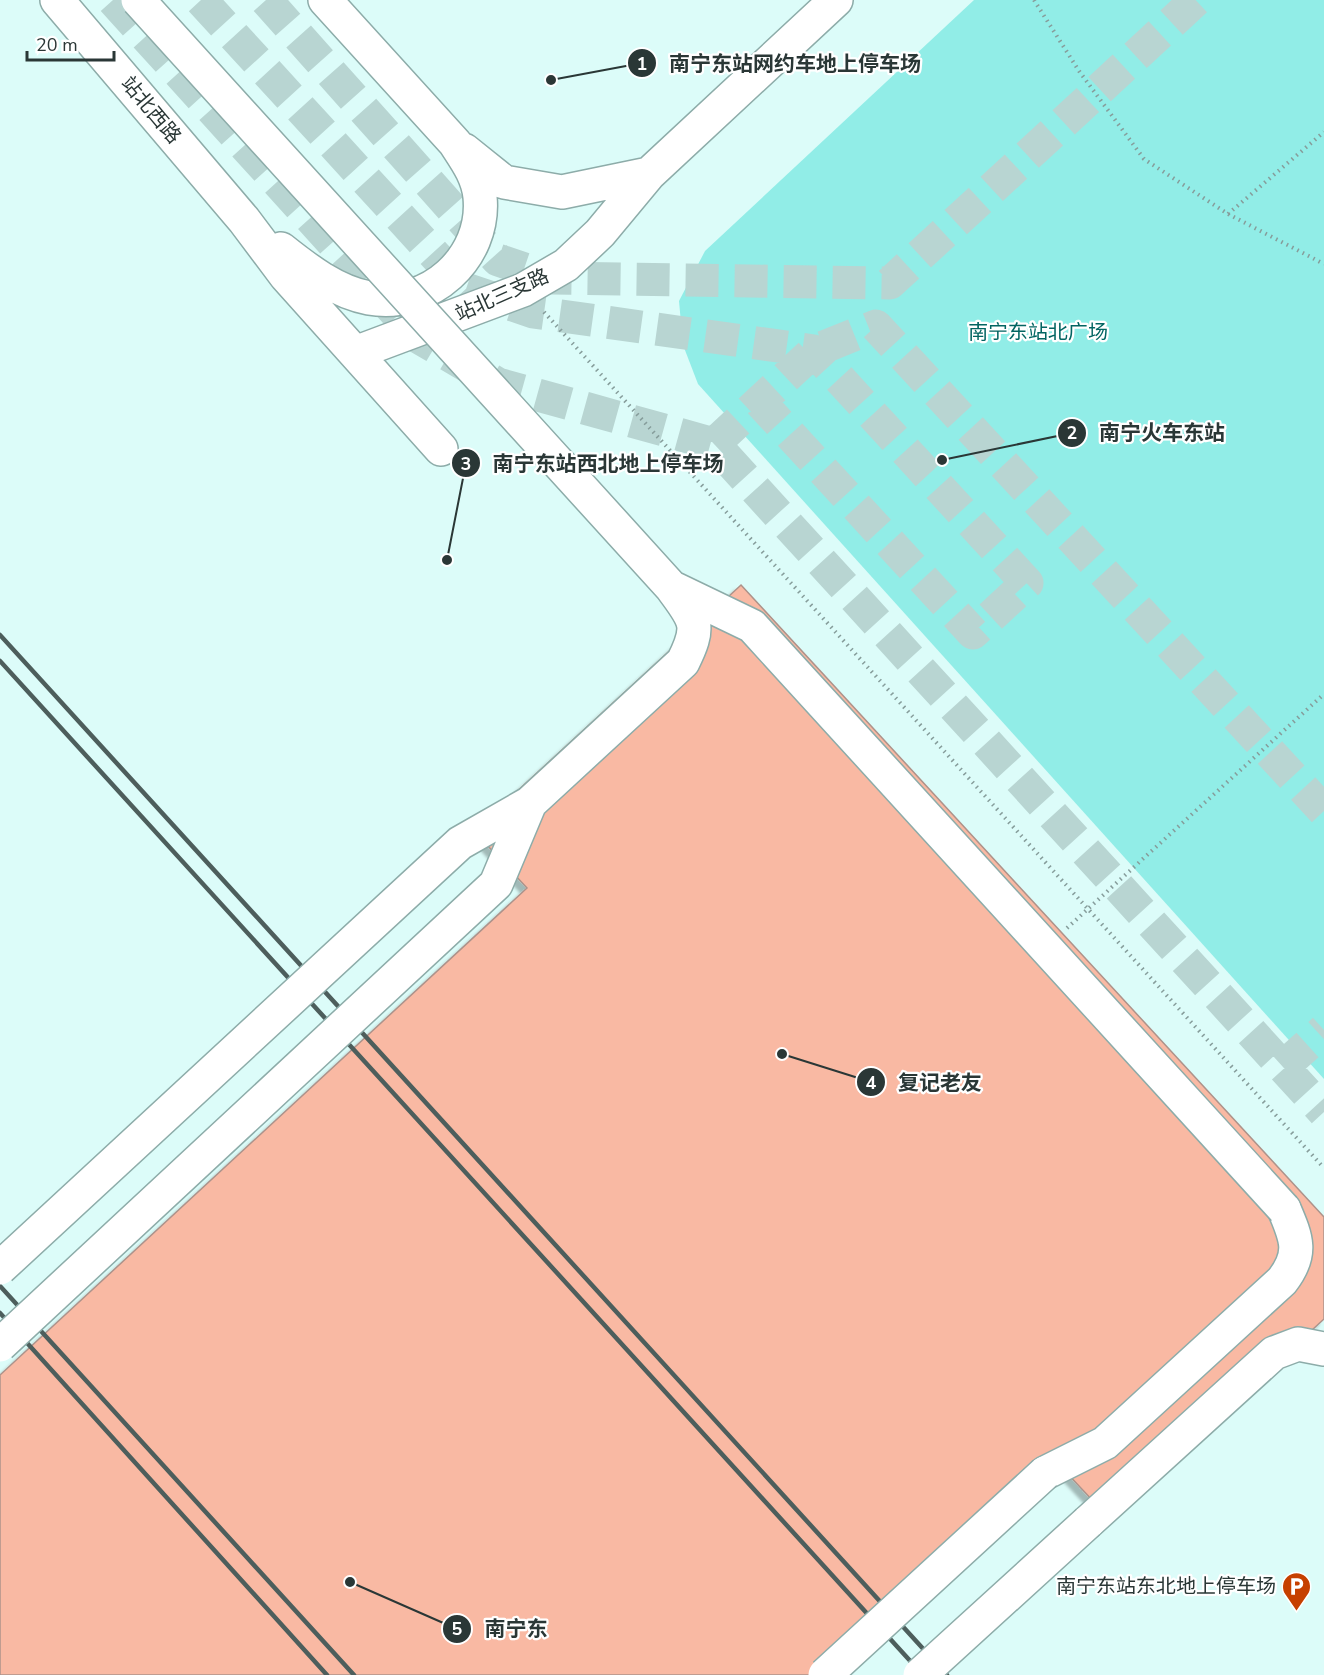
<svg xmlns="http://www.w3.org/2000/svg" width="1324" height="1675" viewBox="0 0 1324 1675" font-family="'Nunito Sans','Noto Sans SC',sans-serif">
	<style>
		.green { fill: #91ede7 }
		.building { fill: #f9b9a3; stroke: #ad938b; stroke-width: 1.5; filter: url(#shadow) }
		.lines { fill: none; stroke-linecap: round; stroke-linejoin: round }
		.minor-tunnel { stroke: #b8d5d2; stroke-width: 33; stroke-dasharray: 33 16; stroke-linecap: butt }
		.minor-casing { stroke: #8daca9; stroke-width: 36 }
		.path { stroke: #869d9b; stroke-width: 4; stroke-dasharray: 1.5 4.5; stroke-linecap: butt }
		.minor { stroke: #fff; stroke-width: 33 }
		.rail { stroke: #4d5e5c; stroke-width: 4.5 }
		.minor-bridge-casing { stroke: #8daca9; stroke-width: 36; stroke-linecap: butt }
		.minor-bridge { stroke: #fff; stroke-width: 33 }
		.labels { text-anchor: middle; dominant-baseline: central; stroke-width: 4.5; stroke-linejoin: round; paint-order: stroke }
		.street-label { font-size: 20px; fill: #2a3736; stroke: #fff }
		.park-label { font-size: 20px; fill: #026562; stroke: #fff }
		.poi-label { font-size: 20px; fill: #2a3736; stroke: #fff; text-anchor: end }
		.leader { fill: none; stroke: #2a3736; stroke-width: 2 }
		.callout-dot { fill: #2a3736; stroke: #fff; stroke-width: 2 }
		.mark-label { font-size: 18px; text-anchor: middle; font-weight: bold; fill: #fff }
		.callout-label { font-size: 21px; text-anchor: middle; font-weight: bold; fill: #2a3736; stroke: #fff; stroke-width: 4.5; stroke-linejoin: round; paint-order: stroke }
	</style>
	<defs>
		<filter id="shadow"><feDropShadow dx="-5.5" dy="5.5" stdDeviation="1.5" flood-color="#0004"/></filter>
	</defs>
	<rect width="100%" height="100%" fill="#dcfcf9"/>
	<!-- green -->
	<path class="green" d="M974,0H1324V1079L698,384L683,345L679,301L705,251Z"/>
	<!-- building -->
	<path class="building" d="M741,585L1324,1217V1319L1108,1517L1051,1456L813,1675H0V1375L527,888L474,831Z"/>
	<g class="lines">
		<!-- minor-tunnel -->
		<path class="minor-tunnel" d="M113,0L418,337L498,384L714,444L1324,1112
			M201,0L466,289L533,312L814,351L1027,583L973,633L760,402
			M266,0L498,260L551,278L890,283L1196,0
			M714,444L814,351L876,326L1324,811
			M1283,1067L1324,1030"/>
		<defs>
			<path id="minor" d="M57,0L244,220L286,276L441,449
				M464,150L504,182L562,192L649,174
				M281,249C306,269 336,292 369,298C429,309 486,258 480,197C478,176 466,160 455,143L325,0
				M355,353L523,290L566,265L600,233L649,174L836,0
				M1045,1473L1105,1443L1282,1281C1303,1254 1297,1239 1284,1209
				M1088,1522L1274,1353L1298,1344L1324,1349"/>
		</defs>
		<!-- minor casing -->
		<use href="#minor" class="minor-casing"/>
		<!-- path -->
		<path class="path" d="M1034,0L1079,71L1144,159L1228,214L1324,264
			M1228,214L1324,132
			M544,312L1324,1168
			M1067,928L1324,694"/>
		<!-- minor -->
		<use href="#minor" class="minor"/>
		<!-- rail -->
		<path class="rail" d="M0,635L947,1675
			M0,661L923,1675
			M0,1286L354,1675
			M0,1313L327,1675"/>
		<defs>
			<path id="minor-bridge" d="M673,588L752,626L1284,1209
				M0,1268L460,843L530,803L683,662C702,624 695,620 672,588L138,0
				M0,1345L496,884L530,803
				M825,1675L1045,1473
				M920,1675L1088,1522"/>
		</defs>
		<!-- minor-bridge casing -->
		<use href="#minor-bridge" class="minor-bridge-casing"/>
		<!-- minor-bridge -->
		<use href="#minor-bridge" class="minor-bridge"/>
	</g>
	<!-- icons -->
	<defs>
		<symbol id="parking-pin" viewBox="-11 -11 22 30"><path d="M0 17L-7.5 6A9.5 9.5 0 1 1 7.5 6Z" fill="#c64000" stroke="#fff"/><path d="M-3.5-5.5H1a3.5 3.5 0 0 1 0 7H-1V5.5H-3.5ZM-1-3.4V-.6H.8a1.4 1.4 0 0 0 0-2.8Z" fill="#fff"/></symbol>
	</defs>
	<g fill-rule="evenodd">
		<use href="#parking-pin" x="1280" y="1570" width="33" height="45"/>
	</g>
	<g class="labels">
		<!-- street labels -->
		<g class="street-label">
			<text transform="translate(151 110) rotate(50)">站北西路</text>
			<text transform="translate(502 295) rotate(-24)">站北三支路</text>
		</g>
		<!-- park labels -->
		<g class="park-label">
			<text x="1038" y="332">南宁东站北广场</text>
		</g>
		<!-- poi labels -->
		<g class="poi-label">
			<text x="1276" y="1586">南宁东站东北地上停车场</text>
		</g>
	</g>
	<!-- callouts -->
	<path class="leader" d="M551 80L642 63M942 460L1072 433M447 560L466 463M782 1054L871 1082M350 1582L457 1629"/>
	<g class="callout-dot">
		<circle cx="551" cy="80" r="6"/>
		<circle cx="942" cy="460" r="6"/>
		<circle cx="447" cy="560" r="6"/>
		<circle cx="782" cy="1054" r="6"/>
		<circle cx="350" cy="1582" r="6"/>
		<circle cx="642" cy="63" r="15"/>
		<circle cx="1072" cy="433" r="15"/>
		<circle cx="466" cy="463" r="15"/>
		<circle cx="871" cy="1082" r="15"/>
		<circle cx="457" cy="1629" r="15"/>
	</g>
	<g class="mark-label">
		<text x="642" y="70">1</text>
		<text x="1072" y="439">2</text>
		<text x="466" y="470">3</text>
		<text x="871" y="1089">4</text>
		<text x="457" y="1635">5</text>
	</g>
	<g class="callout-label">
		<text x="795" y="71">南宁东站网约车地上停车场</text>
		<text x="1162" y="440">南宁火车东站</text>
		<text x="608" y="471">南宁东站西北地上停车场</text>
		<text x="940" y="1090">复记老友</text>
		<text x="516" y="1636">南宁东</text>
	</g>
	<!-- scale -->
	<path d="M27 51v9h87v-9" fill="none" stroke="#2a3736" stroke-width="3"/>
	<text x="36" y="51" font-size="18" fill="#2a3736" stroke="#ffffff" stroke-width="4.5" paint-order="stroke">20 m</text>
</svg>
